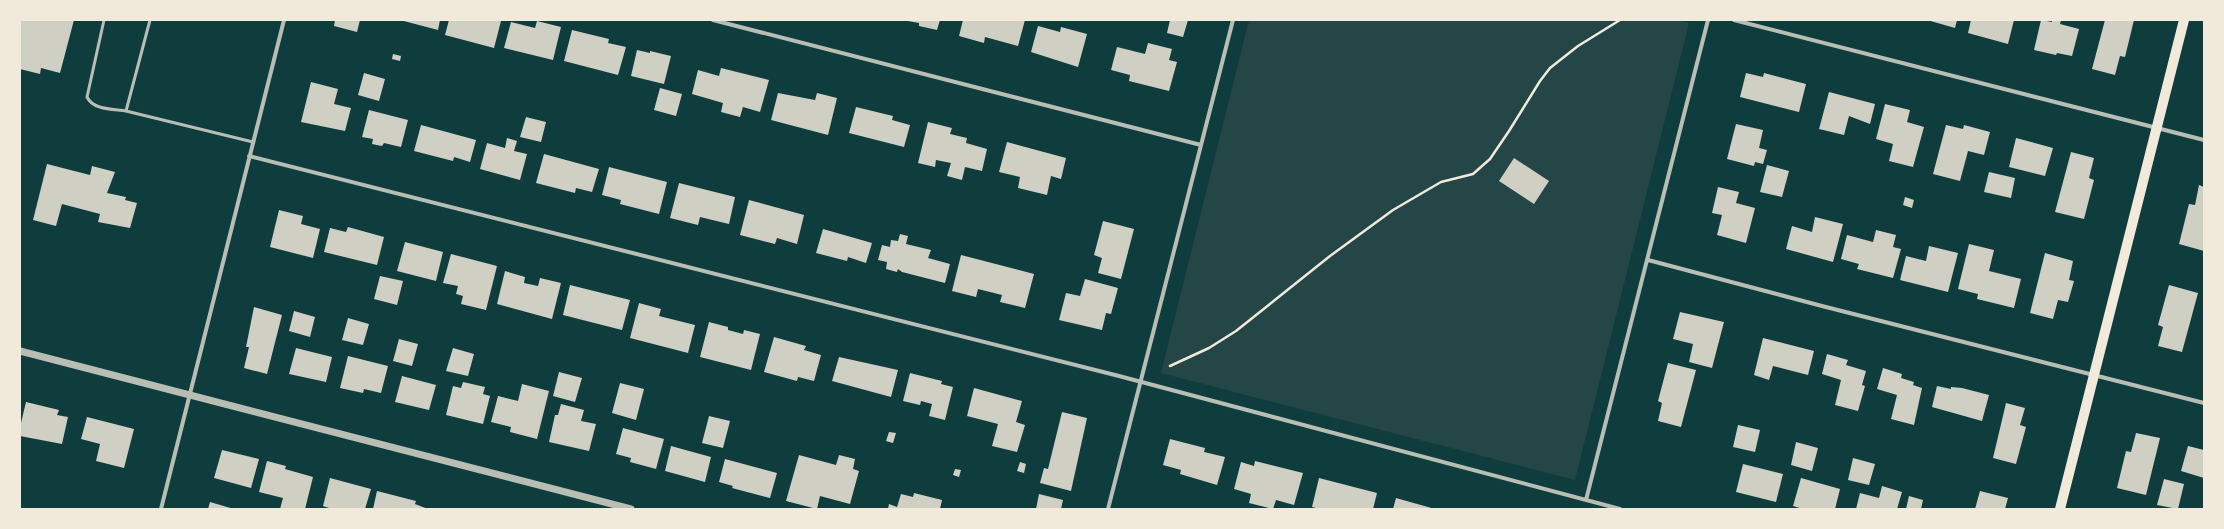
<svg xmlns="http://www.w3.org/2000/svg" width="2224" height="529" viewBox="0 0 2224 529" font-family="'Source Serif 4',serif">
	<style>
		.green { fill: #244646 }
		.building { fill: #cfcfc3 }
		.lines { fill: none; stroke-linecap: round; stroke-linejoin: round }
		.path { stroke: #f1e9da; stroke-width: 2.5 }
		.service { stroke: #b8beb3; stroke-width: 3 }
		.minor { stroke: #b8beb3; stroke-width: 4 }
		.tertiary { stroke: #b8beb3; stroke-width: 7 }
		.primary { stroke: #f1e9da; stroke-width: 10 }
	</style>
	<rect width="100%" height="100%" fill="#0f3d3e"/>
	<!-- green -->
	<path class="green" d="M1249,20H1678L1689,23L1575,480L1161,373Z"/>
	<!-- building -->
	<path class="building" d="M20,20H74L60,73L41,68L40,74L20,69Z
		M335,20H360L357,32L334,26Z
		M400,20H440L438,30Z
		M449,20L501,21L494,48L445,35Z
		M940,20L937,30L919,26V23L908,21Z
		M963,20H1025L1018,46L985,37L984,43L959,36Z
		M1170,20H1188L1183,37L1167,33Z
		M1927,20H1957L1955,28Z
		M1971,20H2014L2008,44L1968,33Z
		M2041,20L2052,22V20H2061L2060,24L2079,29L2072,56L2057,53L2056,55L2034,50Z
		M2105,20H2134L2125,57L2120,56L2115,75L2092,69Z
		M537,21L561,27L553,60L504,48L511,22L535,28Z
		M1038,26L1060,32L1061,27L1087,34L1078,67L1031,52Z
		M572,30L609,39L608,43L626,47L618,75L564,61Z
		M1148,43L1172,49L1169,60L1177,62L1169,91L1129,81L1130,75L1111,70L1117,47L1145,54Z
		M637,50L650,53V51L671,56L664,84L631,76Z
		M393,54L401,56L400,61L392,59Z
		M721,68L769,80L760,112L743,107L740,117L721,112L723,103L692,94L698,70L719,76Z
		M364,73L385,79L379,101L358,95Z
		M1746,73L1763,77L1764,73L1806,84L1799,112L1740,97Z
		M311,82L338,89L334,104L351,108L345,131L301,122Z
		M660,88L682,94L676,116L654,110Z
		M1829,92L1875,104L1870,124L1849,116L1844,135L1819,129Z
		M778,93L815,100L817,93L837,98L828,135L771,120Z
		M1885,104L1910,110L1907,122L1924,127L1913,167L1889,161L1893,144L1876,139Z
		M856,107L893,116L892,120L910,125L904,147L849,133Z
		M369,110L408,120L401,147L384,143L382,146L372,144L373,139L362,137Z
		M526,117L546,122L541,142L520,137Z
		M928,122L952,128L950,134L967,138L966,143L987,149L982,171L965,167L962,180L947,176L951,163L936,160L935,167L918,163Z
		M1736,124L1763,130L1759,148L1767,150L1763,164L1755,162L1754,166L1727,159Z
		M421,125L476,140L470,162L454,157L453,161L414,151Z
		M1946,125L1963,129L1964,125L1990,132L1984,155L1968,151L1960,181L1933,174Z
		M507,138L517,141L514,151L527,154L520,180L480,169L487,143L505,148Z
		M2016,138L2053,148L2045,176L2009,167Z
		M1007,142L1066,158L1061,179L1051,176L1047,195L1018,188L1020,177L999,172Z
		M2071,152L2094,158L2089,178L2094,180L2084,219L2055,212Z
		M544,154L599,169L592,192L576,188L575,193L536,183Z
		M1514,158L1549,181L1534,204L1499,181Z
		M47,164L90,175L92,166L115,172L107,193L126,197L125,200L137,203L130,228L98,222L100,214L62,204L56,226L33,220Z
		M1767,165L1789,171L1782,197L1760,192Z
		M609,167L667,182L659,214L620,204L621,200L602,195Z
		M1989,172L2015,178L2011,198L1984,192Z
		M679,183L735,197L729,224L700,217L698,225L670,218Z
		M2199,185L2204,187V251L2179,244L2189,204L2195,205Z
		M1718,187L1739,192L1736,203L1755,208L1746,243L1717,235L1722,215L1712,213Z
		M1905,197L1914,200L1912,208L1903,205Z
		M749,200L804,215L797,244L777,238L775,244L740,235Z
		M279,210L303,216L301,224L320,229L313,258L270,247Z
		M1815,217L1843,224L1833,262L1786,249L1792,226L1812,232Z
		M1103,221L1134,229L1121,279L1098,273L1102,258L1094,255Z
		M348,227L384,237L377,265L324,252L330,228L346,232Z
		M823,229L872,243L866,263L848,257L847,261L816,253Z
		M1876,230L1896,235L1893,247L1901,249L1893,278L1857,269L1859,264L1841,259L1847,235L1873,242Z
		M900,234L908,236L906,244L931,250L928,258L950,264L945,283L902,272L898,269L897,272L886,269L887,262L878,260L882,245L890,247L891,240L898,241Z
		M405,242L443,252L436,281L397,271Z
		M1969,244L1994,250L1989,271L2021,279L2014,308L1977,299L1978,294L1958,289Z
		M1929,246L1958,253L1948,292L1900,280L1906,256L1926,261Z
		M2045,253L2073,261L2069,280L2074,281L2068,302L2058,300L2053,319L2030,313Z
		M451,254L497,266L486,310L461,304L463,296L456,294L458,286L443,283Z
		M961,255L1034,274L1025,308L1000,302L1002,295L978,289L976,297L952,291Z
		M505,271L525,277L524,283L538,286L540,278L561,283L552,319L497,304Z
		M380,276L403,281L397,305L374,299Z
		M1085,279L1118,288L1111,314L1106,313L1102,330L1059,320L1066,293L1080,296Z
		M570,285L630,300L622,330L563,315Z
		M2169,285L2198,293L2182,352L2158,346L2163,327L2158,325Z
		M639,303L661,309L659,316L695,325L688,353L630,338Z
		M254,307L282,315L267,374L244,368L249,347H246Z
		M294,311L315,317L310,337L289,331Z
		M1680,312L1724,322L1712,368L1689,362L1693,344L1673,339Z
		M348,318L369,324L363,345L342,340Z
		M709,322L728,327V330L743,334L744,330L760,334L751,370L700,357Z
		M774,337L806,346L804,350L821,355L814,381L798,377L797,381L764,372Z
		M1763,338L1814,351L1808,375L1773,366L1769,380L1754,375Z
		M399,339L418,344L412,366L393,361Z
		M296,348L332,357L326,382L289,374Z
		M453,348L474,354L468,376L446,371Z
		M1827,354L1848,360L1846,365L1866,371L1862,385L1865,386L1858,411L1835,405L1841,380L1822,374Z
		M348,356L388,366L381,393L364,389L363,393L340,388Z
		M839,357L898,370L891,397L832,381Z
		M1668,363L1696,370L1681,427L1658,421L1662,403L1658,401Z
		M1883,368L1902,374L1901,378L1914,382L1913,385L1922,388L1914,425L1891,419L1897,395L1877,389Z
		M559,372L582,378L575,402L553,396Z
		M910,373L942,381L941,384L953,387L945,420L929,416L932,404L921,401L920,405L903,401Z
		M402,376L436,385L429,410L395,402Z
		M463,382L485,387L483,394L490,396L483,424L446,415L453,386L461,388Z
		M620,383L644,389L636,420L612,413Z
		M522,384L549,391L537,439L510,432L511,427L491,422L498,396L518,401Z
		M1937,386L1951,389V387L1962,388L1989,395L1982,421L1932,407Z
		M974,388L1022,401L1016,422L1025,425L1017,452L992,446L998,424L967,416Z
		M26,402L59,410L57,415L68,417L62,444L20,436V427Z
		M2006,403L2025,408L2020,425L2026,427L2016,464L1993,458Z
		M561,404L584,410L581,421L596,424L589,451L549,442L555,415H558Z
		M1062,412L1087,418L1071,491L1040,483L1044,468L1048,469Z
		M709,416L730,421L723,448L702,443Z
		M87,417L134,429L124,468L96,461L100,444L81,439Z
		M1738,425L1760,430L1755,452L1733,447Z
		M623,428L664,439L656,469L630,462L631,458L616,454Z
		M889,432L896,433L893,443L886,441Z
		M2136,433L2160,438L2146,495L2117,488L2126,451L2131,452Z
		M1170,439L1205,448L1204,452L1225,457L1217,485L1180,474L1181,470L1163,465Z
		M1796,442L1818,448L1812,471L1791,465Z
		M671,446L711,457L705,482L665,471Z
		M2188,446L2204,450V478L2181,471Z
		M222,450L259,459L251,488L214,478Z
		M799,455L836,465L839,455L855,459L853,469L859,471L850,504L820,496L817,509L786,501Z
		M1853,458L1875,464L1869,485L1848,480Z
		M725,459L777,473L770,498L732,488L733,486L719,482Z
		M267,461L286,466L285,469L313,477L305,509H280L283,498L259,492Z
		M1255,461L1303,473L1294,505L1276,500L1273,509L1249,503L1251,494L1234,489L1241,462L1254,466Z
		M1020,462L1026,464L1024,473L1017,471Z
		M1743,464L1783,474L1776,502L1736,492Z
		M955,469L961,470L959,477L953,475Z
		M330,478L371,489L365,509H332L323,506Z
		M1319,478L1377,493L1373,509H1320L1312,507Z
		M1801,478L1840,489L1835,509H1803L1793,506Z
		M2164,479L2184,484L2178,509L2157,505Z
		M1882,486L1902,492L1897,509H1856L1860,493L1879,498Z
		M377,491L416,501L415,504L428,509H373Z
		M1980,491L2008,498L2005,509H1975Z
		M914,493L942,500L940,509H888L889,504L897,507L901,494L913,497Z
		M1039,494L1063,500L1061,509H1036Z
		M1909,496L1923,500L1921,509H1906Z
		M1396,498L1435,509H1393Z
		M210,502L234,509H208Z"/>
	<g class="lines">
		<!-- path -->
		<path class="path" d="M1170,366L1209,348L1236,331L1330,256L1393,210L1441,182L1473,174L1490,159L1509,131L1540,81L1550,68L1578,46L1620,20"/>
		<!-- service -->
		<path class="service" d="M104,20L87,97C93,110 113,109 126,111
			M150,20L126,111L253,142"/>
		<!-- minor -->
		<path class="minor" d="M713,20L1201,145
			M1734,20L2204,140
			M249,156L1119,376L1620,509
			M1648,260L1822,306L2204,403
			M1586,500L1708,20
			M161,509L284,20
			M1108,509L1233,20"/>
		<!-- tertiary -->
		<path class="tertiary" d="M20,351L631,509"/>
		<!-- primary -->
		<path class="primary" d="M2060,509L2184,20"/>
	</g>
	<!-- border -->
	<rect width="2224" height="529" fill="none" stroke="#f1e9da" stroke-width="42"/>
</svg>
